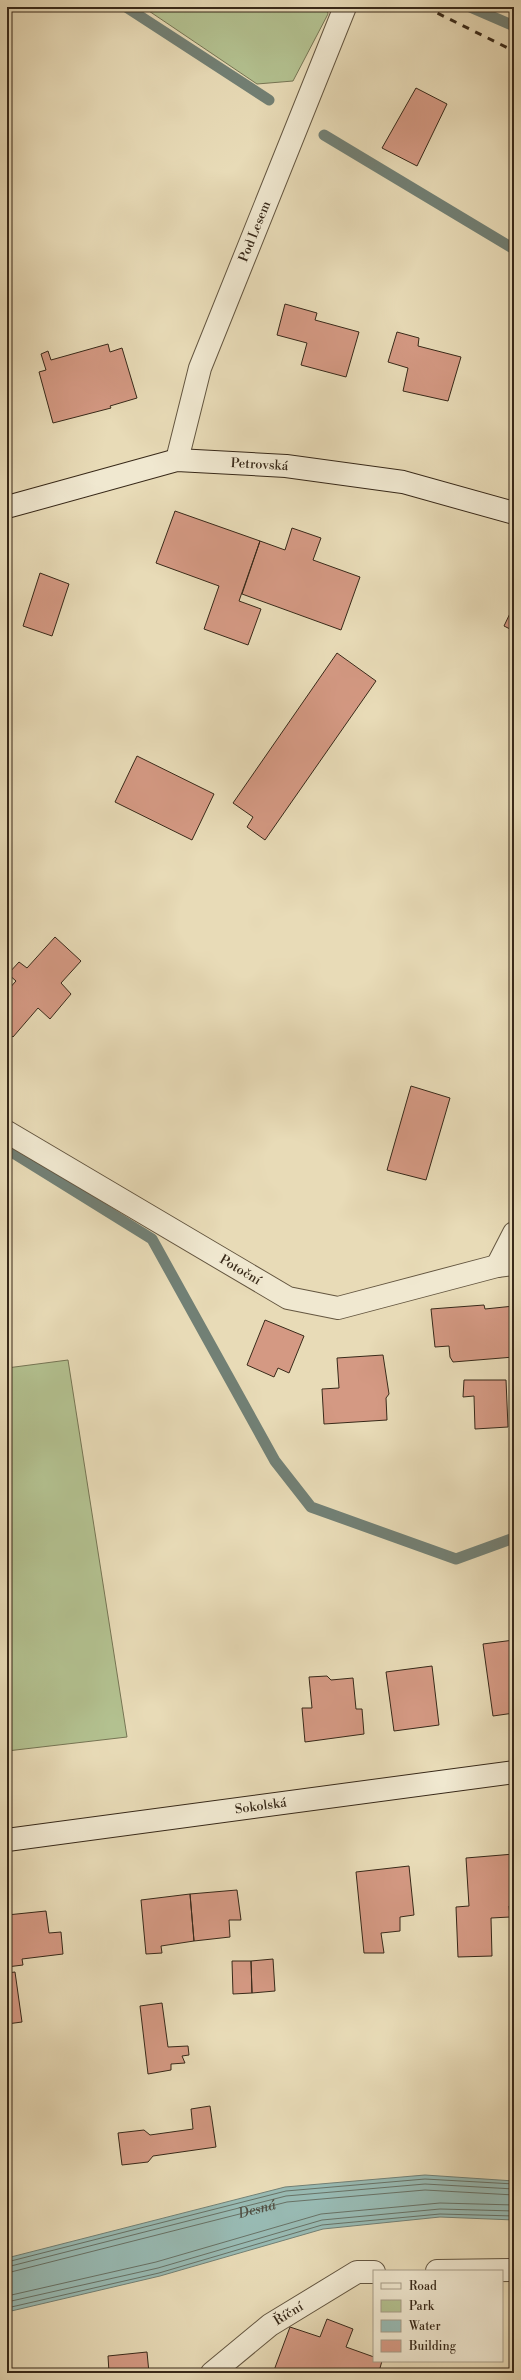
<svg xmlns="http://www.w3.org/2000/svg" width="521" height="2380" viewBox="0 0 521 2380" font-family="'Libre Bodoni',serif">
	<style>
		.green { fill: #b3c190; stroke: #767554 }
		.water { fill: #98bab3; stroke: #728075 }
		.lines { fill: none; stroke-linecap: round; stroke-linejoin: round }
		.shore { stroke: #687266; stroke-width: 1 }
		.stream { stroke: #728075; stroke-width: 11 }
		.building { fill: #d49983; stroke: #382919 }
		.street-casing { stroke: #645640; stroke-width: 24 }
		.secondary-casing { stroke: #382919; stroke-width: 24 }
		.street { stroke: #f0e8d0; stroke-width: 22 }
		.secondary { stroke: #f0e8d0; stroke-width: 22 }
		.rail { stroke: #382919; stroke-width: 3; stroke-dasharray: 7 7; stroke-linecap: butt }
		.labels { text-anchor: middle; dominant-baseline: central; stroke-width: 4; stroke-linejoin: round; paint-order: stroke }
		.street-label { font-size: 13px; fill: #382919; stroke: #f0e8d0 }
		.water-label { font-size: 14px; font-style: italic; fill: #504d40; stroke: #f0e8d0 }
	</style>
	<rect width="100%" height="100%" fill="#e8dbb7"/>
	<filter id="stains"><feTurbulence type="fractalNoise" baseFrequency=".005" numOctaves="4"/><feColorMatrix values="0 0 0 0 .2 0 0 0 0 .09 0 0 0 0 .02 0 0 0 .5 -.17"/></filter>
	<radialGradient id="worn" r=".72"><stop offset=".6" stop-color="#630" stop-opacity="0"/><stop offset="1" stop-color="#630" stop-opacity=".3"/></radialGradient>
	<!-- green -->
	<path class="green" d="M143,7H327L328,14L293,81L257,84Z
		M68,1360L127,1737L7,1751V1368Z"/>
	<!-- water -->
	<path class="water" d="M425,2175L514,2181V2220L440,2217L323,2229L160,2276L7,2312V2258L285,2187Z"/>
	<g class="lines">
		<!-- shore -->
		<g class="shore">
			<path d="M7,2262L286,2191L425,2179L514,2184"/>
			<path d="M7,2267L286,2196L425,2184L514,2189"/>
			<path id="s1" d="M7,2273L287,2202L425,2190L514,2195"/>
			<path d="M7,2296L156,2262L321,2214L440,2203L514,2205"/>
			<path d="M7,2302L158,2268L322,2220L440,2209L514,2211"/>
			<path d="M7,2308L159,2273L322,2225L440,2214L514,2216"/>
		</g>
		<!-- stream -->
		<path class="stream" d="M126,7L269,100
			M470,7L514,26
			M324,135L514,249
			M7,1149L152,1239L275,1461L311,1507L456,1559L514,1538"/>
	</g>
	<!-- building -->
	<path class="building" d="M416,88L447,104L417,166L382,148Z
		M285,304L317,313L315,320L359,332L346,377L301,365L307,343L277,335Z
		M397,332L419,338L418,346L461,357L448,401L403,391L408,368L388,362Z
		M108,344L110,352L122,348L137,398L110,406L111,408L53,423L39,372L46,370L41,354L48,351L51,360Z
		M175,511L260,541L239,601L261,609L248,645L204,629L219,586L156,563Z
		M292,528L321,538L313,560L360,577L341,630L242,594L260,541L285,550Z
		M40,573L69,584L52,636L23,626Z
		M514,605V631L504,626Z
		M337,653L376,681L265,840L247,827L253,817L233,803Z
		M137,756L214,794L192,840L115,802Z
		M55,937L81,961L61,983L71,994L50,1019L38,1008L13,1037L7,1032V991L16,981L8,974L19,962L27,968Z
		M411,1086L450,1098L426,1180L387,1170Z
		M484,1305L485,1309L514,1306V1357L453,1362L450,1357L449,1346L435,1347L431,1309Z
		M265,1320L304,1336L289,1373L278,1368L274,1377L247,1365Z
		M383,1355L389,1394L386,1398L387,1420L324,1424L322,1389L339,1388L337,1358Z
		M464,1380H506L508,1427L475,1429L474,1396L463,1397Z
		M514,1640V1713L493,1716L483,1644Z
		M432,1666L439,1725L394,1731L386,1672Z
		M327,1676L331,1680L353,1678L356,1709H362L364,1734L305,1742L302,1708H312L309,1677Z
		M514,1854V1906H509L510,1917L491,1918L492,1956L458,1957L456,1907L469,1906L466,1858Z
		M409,1866L414,1915L400,1917V1931L381,1933L384,1953H364L356,1872Z
		M237,1890L241,1920H229L230,1937L194,1941L190,1894Z
		M190,1894L194,1941L161,1946L162,1953L146,1954L141,1900Z
		M46,1911L49,1933L61,1932L63,1954L22,1959L23,1965L7,1967V1915Z
		M273,1959L275,1991L252,1993L251,1961Z
		M232,1961H251L252,1993L233,1994Z
		M15,1972L22,2022L7,2024V1973Z
		M162,2003L168,2047L188,2046L189,2055L182,2056L185,2063L171,2064V2070L148,2074L140,2006Z
		M210,2106L216,2147L153,2156L148,2162L122,2165L118,2133L144,2130L150,2135L193,2129L191,2109Z
		M327,2319L353,2329L346,2347L374,2357V2361H382L380,2368L381,2373H273L290,2327L320,2337Z
		M147,2352L149,2373H109L108,2356Z"/>
	<g class="lines">
		<defs>
			<g id="street">
				<path id="s2" d="M177,460L200,368L345,7"/>
				<path id="s3" d="M7,1132L288,1298L338,1308L497,1266L514,1264"/>
				<path d="M497,1266L514,1233"/>
				<path d="M437,2271L514,2270"/>
				<path id="s4" d="M212,2373L270,2325L357,2272H374"/>
			</g>
			<g id="secondary">
				<path id="s5" d="M7,507L177,460L286,466L403,482L514,513"/>
				<path id="s6" d="M7,1840L514,1772"/>
			</g>
		</defs>
		<!-- street casing -->
		<use href="#street" class="street-casing"/>
		<!-- secondary casing -->
		<use href="#secondary" class="secondary-casing"/>
		<!-- street -->
		<use href="#street" class="street"/>
		<!-- secondary -->
		<use href="#secondary" class="secondary"/>
		<!-- rail -->
		<path class="rail" d="M425,7L514,51"/>
	</g>
	<g class="labels">
		<!-- street labels -->
		<g class="street-label">
			<text stroke="none"><textPath href="#s2" startOffset="242">Pod Lesem</textPath></text>
			<text stroke="none"><textPath href="#s5" startOffset="259">Petrovská</textPath></text>
			<text stroke="none"><textPath href="#s3" startOffset="271">Potoční</textPath></text>
			<text stroke="none"><textPath href="#s6" startOffset="256">Sokolská</textPath></text>
			<text stroke="none"><textPath href="#s4" startOffset="97">Říční</textPath></text>
		</g>
		<!-- water labels -->
		<g class="water-label">
			<text stroke="none"><textPath href="#s1" startOffset="258">Desná</textPath></text>
		</g>
	</g>
	<!-- margin -->
	<rect width="521" height="2380" fill="none" stroke="#e8dbb7" stroke-width="24"/>
	<rect x="8" y="8" width="505" height="2364" fill="none" stroke="#382919" stroke-width="2"/>
	<rect x="12" y="12" width="497" height="2356" fill="none" stroke="#382919"/>
	<!-- legend -->
	<rect x="373" y="2270" width="130" height="92" fill="#f0e8d0" stroke="#a69c87"/>
	<rect x="381" y="2283" width="20" height="6" fill="#f0e8d0" stroke="#a69c87"/>
	<text x="409" y="2290" font-size="12" fill="#382919">Road</text>
	<rect x="381" y="2300" width="20" height="12" fill="#b3c190" stroke="#a69c87"/>
	<text x="409" y="2310" font-size="12" fill="#382919">Park</text>
	<rect x="381" y="2320" width="20" height="12" fill="#98bab3" stroke="#a69c87"/>
	<text x="409" y="2330" font-size="12" fill="#382919">Water</text>
	<rect x="381" y="2340" width="20" height="12" fill="#d49983" stroke="#a69c87"/>
	<text x="409" y="2350" font-size="12" fill="#382919">Building</text>
	<rect width="100%" height="100%" filter="url(#stains)"/>
	<rect width="100%" height="100%" fill="url(#worn)"/>
</svg>
